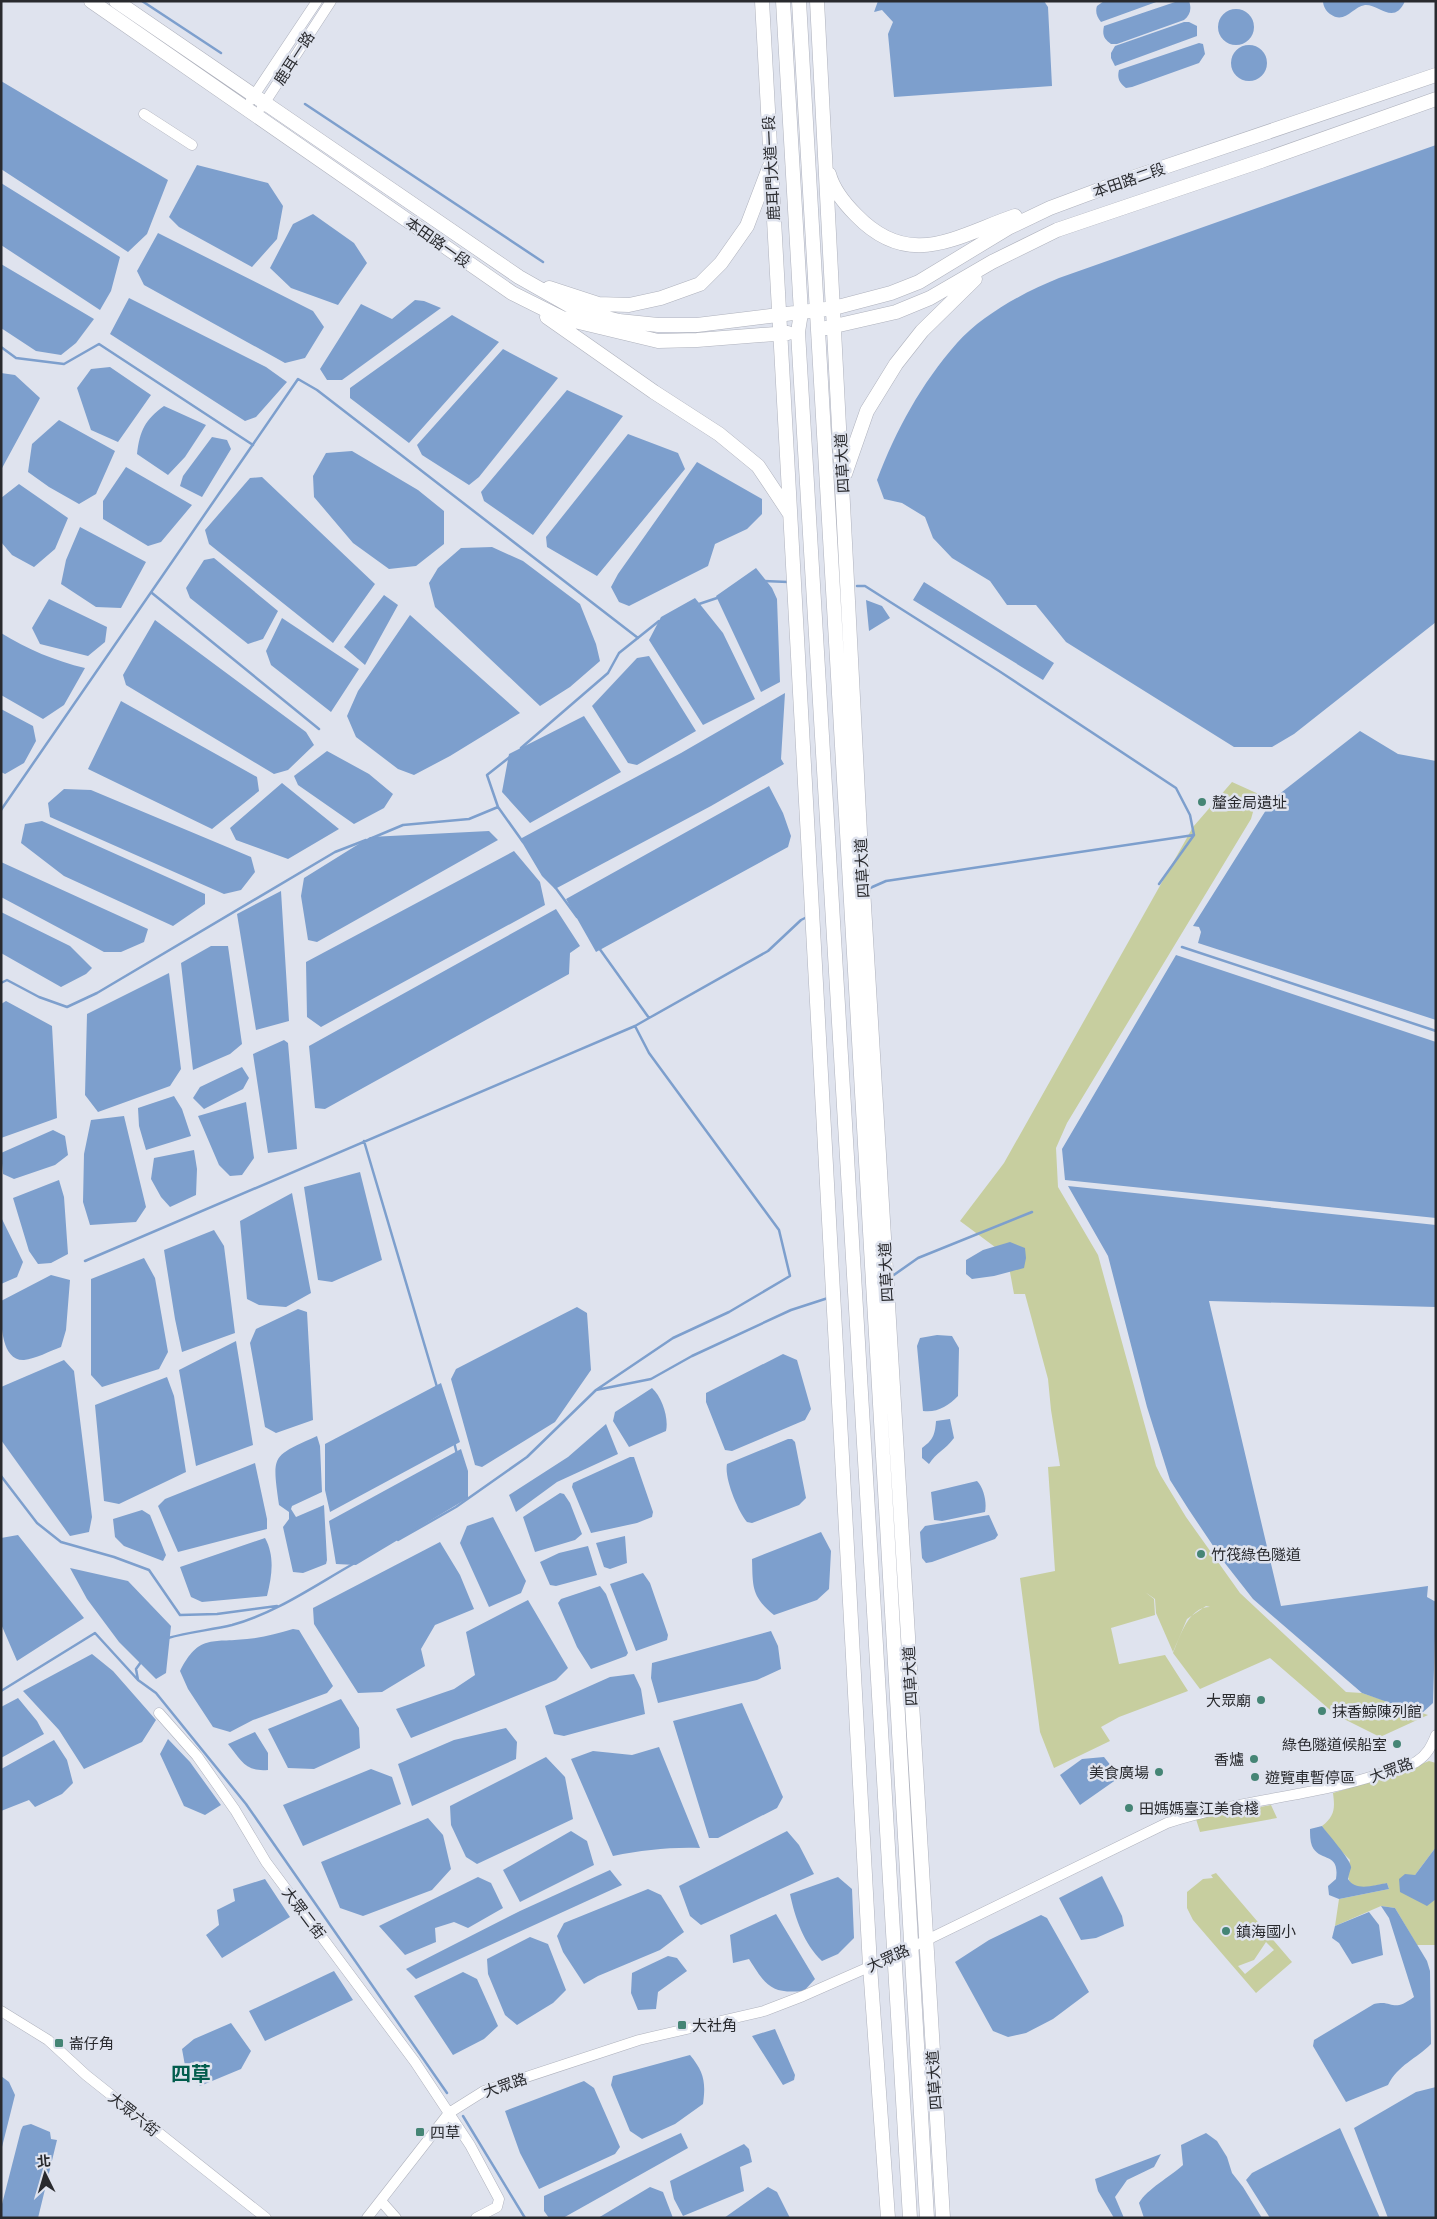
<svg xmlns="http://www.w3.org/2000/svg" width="1437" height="2219" viewBox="0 0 1437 2219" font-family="Mulish,'Noto Sans TC',sans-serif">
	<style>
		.green { fill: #c7ce9f; fill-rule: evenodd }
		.water { fill: #7d9fcd }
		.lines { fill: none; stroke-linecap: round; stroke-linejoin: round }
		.stream { stroke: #7d9fcd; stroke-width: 2.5 }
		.street-casing { stroke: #afb2bd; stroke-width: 11 }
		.secondary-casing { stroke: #afb2bd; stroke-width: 15 }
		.street { stroke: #fff; stroke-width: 10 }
		.secondary { stroke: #fff; stroke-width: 14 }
		.poi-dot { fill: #458575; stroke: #dfe3ee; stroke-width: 2 }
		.labels { text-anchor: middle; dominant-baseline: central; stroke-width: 5; stroke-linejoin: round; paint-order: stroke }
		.street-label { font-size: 15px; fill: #292a2e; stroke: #dfe3ee }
		.poi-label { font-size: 15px; fill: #292a2e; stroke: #dfe3ee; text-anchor: start }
		.district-label { font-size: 20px; font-weight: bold; fill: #025d4d; stroke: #dfe3ee }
	</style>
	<rect width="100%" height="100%" fill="#dfe3ee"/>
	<!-- green -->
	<path class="green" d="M1232,782L1263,796L1248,802L1253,812L1251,819L1067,1123L1056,1148L1058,1187L1098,1255L1156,1466L1161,1476L1186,1517L1240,1593L1346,1692L1362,1693L1428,1715L1380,1737L1336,1715L1270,1658L1200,1689L1173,1653C1180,1637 1188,1607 1210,1607L1206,1606L1187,1619L1173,1652L1156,1613L1155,1599L1145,1592L1154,1599L1155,1615L1111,1628L1119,1664L1165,1655L1188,1691L1119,1717L1101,1727L1110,1741L1054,1768L1040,1732L1020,1578L1055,1571L1048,1467L1060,1466L1051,1410L1048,1379L1025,1294H1014L1007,1256L960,1221L1004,1163L1193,827Z
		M1429,1761L1436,1763V1847L1415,1875L1436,1899V1945H1417L1395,1908L1381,1906L1335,1926L1339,1899L1389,1889L1387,1883C1377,1885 1354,1893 1349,1880C1347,1875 1349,1866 1350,1860L1334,1844L1322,1826C1335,1816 1335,1808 1333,1793L1399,1773Z
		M1271,1805L1277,1818L1200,1832L1196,1819Z
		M1216,1873L1292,1962L1256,1993L1193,1920L1187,1908V1892L1203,1879L1213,1878L1211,1875ZM1266,1942L1274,1950L1245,1974L1238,1966L1254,1960Z"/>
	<!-- water -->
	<path class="water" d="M878,1H1044L1048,7L1052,86L894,97L888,34L893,22L882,10L874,12Z
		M1104,1H1159L1101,22C1097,17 1095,12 1097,6Z
		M1178,1H1189C1192,9 1190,15 1184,20L1117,44H1111C1104,39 1102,35 1104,26Z
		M1323,1H1405C1394,26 1379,4 1365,5C1352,7 1345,25 1330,14C1326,11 1323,6 1323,1Z
		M1218 27a18 18 0 1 1 36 0a18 18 0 1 1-36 0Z
		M1184,22H1189L1197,26V36L1115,66L1111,58V53L1115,46Z
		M1199,43L1203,44L1205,54L1199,63L1132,87L1126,88C1119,83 1117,78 1119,70Z
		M1231 63a18 18 0 1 1 36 0a18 18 0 1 1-36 0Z
		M1,81L168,180L147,234L128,252L1,169Z
		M1436,145V622L1294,734L1272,747H1234L1066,642L1036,605H1007L990,581L952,558L933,538L925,517L902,503L884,499L877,480C896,430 921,384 957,343C982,315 1024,292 1059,278Z
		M197,165L268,183L283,206L277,239L252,267L179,227L169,217Z
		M1,183L120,257L111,291L100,310L1,245Z
		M313,214L354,243L367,263L338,305L291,288L270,268L293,224Z
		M158,233L313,311L324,327L305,358L285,363L144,285L137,271Z
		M1,264L94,319L76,343L61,355L36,351L1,328Z
		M129,298L266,367L287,382L256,417L245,421L110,334Z
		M415,300L424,301L441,308L342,380H327L320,369L361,304L392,319Z
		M452,315L499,342L409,443L350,398V388Z
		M503,349L558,378L479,477L469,485L422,455L417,445Z
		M110,367L151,395L118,442L91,430L77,388L91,369Z
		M1,373L15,375L40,398L1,470Z
		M567,390L623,416L533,535L484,501L481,492Z
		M164,406L206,425L185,457L168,475L137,454C140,430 145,420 164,406Z
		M59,420L115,451L96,494L79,504L49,487L28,472L32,444Z
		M628,434L678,453L685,469L597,576L547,547L546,537Z
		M212,437L227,440L231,449L202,497L180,486L183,476Z
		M352,451L418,490L444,511V544L416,566L389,569L353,543L314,497L313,476L326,453Z
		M697,462L762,499V514L747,529L715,544L708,566L629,606L619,602L611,587L618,574Z
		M126,467L192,505L161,542L148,546L103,519V501Z
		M262,477L375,584L333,643L209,544L205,530L250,478Z
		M19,484L68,518L55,549L34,567L12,555L1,542V498Z
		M80,527L146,562L121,608L96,607L61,584L66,560Z
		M492,547L523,561L580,604L596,644L600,661L570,687L540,706L435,607L429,583L438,568L461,548Z
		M214,558L278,611L263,639L248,644L190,598L186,588L204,560Z
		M756,568L772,588L777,599L780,682L761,692L716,596Z
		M924,582L1054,663L1043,680L913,600Z
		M384,595L398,605L365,665L344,647Z
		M695,598L723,633L755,699L703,725L649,640L661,617Z
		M49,599L107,627L105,642L88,656L40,644L32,628Z
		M866,600L882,606L890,618L869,631Z
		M410,615L520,713L450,756L414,775L398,769L356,737L347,716L358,691Z
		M282,618L359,669L331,712L271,665L266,651Z
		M155,620L306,732L314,745L288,770L274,774L126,685L123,675Z
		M1,633C27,649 55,661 85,668L64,705L43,719L1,695Z
		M649,656L696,731L637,765L628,763L592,706L637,658Z
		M785,693L781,759L784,764L711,806L555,889L542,876L520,839L681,753Z
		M121,701L257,777L259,791L212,829L88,769Z
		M1,709L33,726L36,741L24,763L5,774L1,772Z
		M584,716L621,772L530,823L502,792L509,754Z
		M1360,731L1398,754L1436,761V1020L1198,943L1201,932L1199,927L1193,926L1273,799Z
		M327,751L369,774L393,794L384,808L354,824L298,785L294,776Z
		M282,783L339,829L288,859L236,840L230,828Z
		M769,786L783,813L791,836L788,847L596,952L566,899Z
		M64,789L91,790L251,857L255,872L241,890L224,894L50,817L48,803Z
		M42,821L205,894V904L173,926L64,876L21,843L25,824Z
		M489,831L498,840L317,942L308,940L301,896L304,878L370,837Z
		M514,851L540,882L545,905L321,1027L307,1017L306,962Z
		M1,862L148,929L144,942L121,952H104L1,897Z
		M281,891L289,1021L256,1030L237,914Z
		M556,909L580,946L570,953L569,974L325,1109L315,1108L309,1046Z
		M1,912L70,946L92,968L86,974L61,987L1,953Z
		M211,946H228L242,1044L230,1054L193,1070L181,963Z
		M1176,955L1436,1042V1218L1065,1180L1062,1149Z
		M169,973L181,1069L170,1086L98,1112L85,1095L87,1014Z
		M6,1001L52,1026L57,1118L1,1138V1004Z
		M284,1040L288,1043L297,1149L268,1153L253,1054Z
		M242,1067L249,1078L243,1089L204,1109L193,1098L200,1087Z
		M174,1096L182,1109L191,1136L146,1150L139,1126L138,1108Z
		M246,1102L254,1158L242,1175L230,1176L219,1165L198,1116Z
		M124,1116L146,1207L136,1222L90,1225L83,1202L84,1154L91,1120Z
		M53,1130L65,1136L68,1155L55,1165L14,1179L3,1174L1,1153Z
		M194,1150L197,1169L196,1195L170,1207L161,1197L151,1179L154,1158Z
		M360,1172L382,1260L332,1282L318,1280L304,1187Z
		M59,1180L64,1197L68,1254L51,1263L38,1264L29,1251L13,1198Z
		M1068,1186L1436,1225V1307L1209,1301L1281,1606L1428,1586L1427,1597L1436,1602L1433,1703L1421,1714L1362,1693L1253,1599L1224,1562L1189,1510L1170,1480L1147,1407L1108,1256Z
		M292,1193L311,1293L286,1307L259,1305L247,1299L240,1221Z
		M1,1217L23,1262L17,1277L1,1284Z
		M214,1230L224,1246L235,1333L182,1352L175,1319L164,1250Z
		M1010,1242L1025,1248L1026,1258L1024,1268L994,1276L972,1279L966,1274V1260L983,1250Z
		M144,1258L155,1278L168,1352L159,1369L102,1387L91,1375V1279Z
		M51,1275L70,1280L66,1330L61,1347C50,1351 35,1359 24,1360C0,1361 1,1320 1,1301Z
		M577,1307L587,1313L591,1370L555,1422L482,1467L475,1465L451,1379L456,1369Z
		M298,1309L307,1312L313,1420L276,1433L265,1427L250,1343L256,1329Z
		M937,1335L952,1336L959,1348L958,1396C948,1406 937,1413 923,1411L917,1346L920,1338Z
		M236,1341L253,1445L196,1466L179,1370Z
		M783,1354L797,1360L811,1409L805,1420L732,1451L725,1450L706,1402V1393Z
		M64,1360L74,1371L92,1517L89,1532L70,1536L1,1440V1387Z
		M167,1377L174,1396L186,1472L119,1504L104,1501L95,1405Z
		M441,1383L460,1442L330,1512L325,1490V1444Z
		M652,1388C662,1397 669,1418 666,1431L629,1447L613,1421L615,1412Z
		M950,1419L954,1438C946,1449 936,1453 929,1464L922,1458V1448C933,1440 935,1435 936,1421Z
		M606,1424L618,1454L557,1482L516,1512L509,1495L568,1457Z
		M317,1436L320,1446L322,1492L292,1506L291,1509L296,1517L324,1505L327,1560L326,1564L303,1573L293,1572L283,1527L289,1519V1512L279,1505C272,1454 271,1457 317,1436Z
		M788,1439H792L795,1442L806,1498L799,1505L752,1523L747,1522C738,1511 724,1478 727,1464Z
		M461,1449L468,1471V1498L356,1565L336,1564L329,1521Z
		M630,1457H634L653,1512L652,1517L637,1523L591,1533L572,1487L573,1483Z
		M255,1463L267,1519V1529L178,1552L158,1506L165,1499Z
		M977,1481C984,1488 987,1503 985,1512L942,1521L934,1520L931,1492Z
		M560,1493L564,1494L570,1503L582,1534L575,1540L535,1552L523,1517Z
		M142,1510L150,1515L166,1555L163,1561L124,1546L115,1537L113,1519Z
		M989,1515L998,1535L995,1539L932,1562L926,1563L922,1558L920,1532L925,1526Z
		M493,1517L526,1581L521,1593L489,1607L460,1543L467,1526Z
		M821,1532L831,1551L829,1589L817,1600L774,1615C751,1596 753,1587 752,1559Z
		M18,1535L84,1618L17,1661L1,1624V1538Z
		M625,1536L627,1563L610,1569L604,1567L596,1543Z
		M265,1538C275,1556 272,1576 267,1596L202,1602L191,1597L180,1567Z
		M440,1542L460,1575L474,1609L435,1625L421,1649L425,1666L382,1692L358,1693L314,1624L313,1608Z
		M588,1546L597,1575L556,1586L550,1585L540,1562L559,1553Z
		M70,1568L128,1581L171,1626L166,1673L156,1679L119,1642L87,1599Z
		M643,1573L650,1583L668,1635L667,1640L636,1651L610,1584Z
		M600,1586L606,1594L628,1653L626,1656L591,1669L577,1647L558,1603L561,1599Z
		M528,1600L568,1668L556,1680L411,1738L396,1709L454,1689L475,1675L466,1632Z
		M293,1629L299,1630L333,1686L327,1693L253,1720L230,1732L213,1727L188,1689L180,1671C199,1634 211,1643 247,1639C263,1638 278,1633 293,1629Z
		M771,1631L778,1646L781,1669L757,1680L658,1703L651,1678L652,1663Z
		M92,1654L113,1671L156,1720L142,1742L84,1769L59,1730L23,1691Z
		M634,1674L641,1689L645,1714L564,1736L554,1734L545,1706L610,1677Z
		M18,1698L37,1721L44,1734L1,1758V1707Z
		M341,1699L359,1728L360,1748L314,1769L288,1768L268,1729Z
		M742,1703L783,1797L777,1808L718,1838H709L673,1721Z
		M506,1728L517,1742L516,1759L412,1806L398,1764L454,1740Z
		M255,1732L268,1753V1770C245,1772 241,1760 228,1744Z
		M168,1739L190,1762L221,1805L205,1815L184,1806L160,1754Z
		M54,1740L67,1760L73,1783L62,1794L35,1807L29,1800L1,1811V1769Z
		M659,1747L700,1848C670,1847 643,1850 613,1856L571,1759L593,1751L632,1755Z
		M546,1757L565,1777L573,1819L477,1864L466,1857L451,1825L450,1806Z
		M1104,1757L1120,1777L1080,1805L1060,1775L1082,1759Z
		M371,1769L392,1777L401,1804L303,1846L283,1805Z
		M428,1818L443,1835L451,1869L432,1890L363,1916L340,1908L321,1862Z
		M1322,1826C1327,1833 1353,1862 1351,1868C1350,1871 1349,1874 1348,1879C1356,1892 1374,1885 1387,1883L1389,1889L1339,1899L1329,1895L1328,1886L1336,1879C1340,1851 1320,1863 1312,1846C1310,1841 1310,1834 1310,1829Z
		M571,1831L587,1841L594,1865L520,1902L503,1870Z
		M787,1831L799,1845L814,1874L701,1925L690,1916L679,1886Z
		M1436,1847V1899L1427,1906L1400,1892L1399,1879L1405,1874L1415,1875Z
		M610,1870L622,1885L416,1979L406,1969L520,1911Z
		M1102,1876L1122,1916L1124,1926L1096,1938L1081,1940L1059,1898Z
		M478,1877L491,1883L503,1908L468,1928L454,1922L435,1928L436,1942L405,1955L379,1926Z
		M838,1877L852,1889L854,1938L838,1954L822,1961C804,1944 795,1918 790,1894Z
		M265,1879L290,1917L222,1958L206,1935L219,1925L217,1910L235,1901L233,1889Z
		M648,1889L661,1895L684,1932L660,1950L598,1976L584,1984L563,1952L557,1936L564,1923Z
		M1381,1906L1395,1908L1427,1961L1430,1971L1431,2044C1416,2059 1398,2065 1388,2085L1346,2102L1313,2046L1314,2040L1374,2004C1394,1999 1391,2014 1414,1997L1389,1918Z
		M1369,1912L1379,1925L1383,1955L1352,1964L1339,1943L1332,1938L1335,1926Z
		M776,1914L815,1979L804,1991C771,1994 766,1986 749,1959L733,1963L730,1935Z
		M1041,1915L1047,1918L1089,1992L1053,2019L1026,2033L1008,2037L993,2031L955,1962L989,1940Z
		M530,1937L548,1944L566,1990L553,2003L517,2025L505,2015L488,1974L487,1959Z
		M668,1956L677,1958L687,1971L658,1992L656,2009L638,2010L631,1993L632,1973Z
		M334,1971L353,2000L265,2041L249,2011Z
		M463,1972L477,1979L498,2026L484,2039L453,2055L414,1996Z
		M231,2023L251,2051L241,2069L200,2086L186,2071L182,2049L194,2039Z
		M775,2029L795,2075L794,2080L783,2085L752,2036Z
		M690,2055C704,2072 706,2082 703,2104L675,2124L642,2139L630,2131L611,2085L613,2076Z
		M1,2076L9,2082L15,2095L1,2151Z
		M584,2081L594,2088L620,2147L615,2154L539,2189L520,2153L505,2111Z
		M1436,2087V2218H1388L1354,2128L1416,2092Z
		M31,2124L50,2132L51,2139L57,2140L38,2218H1V2208L21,2130L23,2126Z
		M1340,2128L1380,2218H1270L1246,2180L1252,2173Z
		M681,2133L688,2148L563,2218H549L544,2211V2196Z
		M1206,2133L1217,2141L1227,2157L1232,2173L1243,2187L1262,2218H1144L1139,2203C1147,2189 1170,2177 1183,2165L1181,2145Z
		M744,2144L749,2149L752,2162L740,2167L744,2191L683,2216L674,2199L670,2181Z
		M1161,2154L1154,2167L1127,2180L1115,2197L1124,2218H1114L1098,2191L1095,2179Z
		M650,2187L663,2192L673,2218H598Z
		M768,2187L777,2192L790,2218H724Z"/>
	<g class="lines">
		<!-- stream -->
		<path class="stream" d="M142,1L221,53
			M305,104L543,262
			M1,347L16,358L64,364L99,344L253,445
			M764,581L788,582
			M857,586H865L999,671L1176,788L1190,815L1194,835L1159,884
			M152,593L319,729
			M696,605L720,597
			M521,748L608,673L619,653L659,621
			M511,756L487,775L498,807L523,842
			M1,810L298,379L317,390L638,638
			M372,838L403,825L469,819L498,807
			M555,887L577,917
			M870,888L886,881L1194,835
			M1182,947L1436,1031
			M1,983L7,980L39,997L67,1007L97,993L335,852L366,840
			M649,1018L768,951L801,920L807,917
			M364,1141L437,1387
			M85,1261L635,1026
			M891,1277L918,1258L1032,1212
			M596,1390L673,1338L729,1312L790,1276L779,1230L649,1053L635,1026L649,1018L599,948
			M454,1442L457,1454
			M1,1476L37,1523L61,1542L114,1557L149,1570L180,1615L217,1614L277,1606
			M398,1540L456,1507L527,1457L596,1390L651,1379L692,1356L791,1310L828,1298
			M168,1638C189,1632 211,1630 232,1625C276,1613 314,1586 353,1564
			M138,1680L136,1669L141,1662
			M1,1691L95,1633L138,1680L156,1693L246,1804L447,2093
			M463,2116L525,2218"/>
		<defs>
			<path id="street" d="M251,100L317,1
				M262,107L331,1
				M144,114L192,145
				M159,1713L197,1756L235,1810L266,1862L415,2062L470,2145L499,2199L497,2207L476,2218
				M1,2011L48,2040L86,2075L266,2218
				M381,2201L396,2218
				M367,2218L449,2113L484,2091L639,2040L764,2011L803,1996L894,1956L1167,1823C1237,1800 1310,1797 1380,1774C1391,1770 1405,1768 1416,1762C1427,1755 1431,1747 1436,1735"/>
			<path id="secondary" d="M91,1L512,293L562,318L658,341L697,340L788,333
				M116,1L519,277L579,311L619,321L658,325H697L834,308L891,293L919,282L1008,228L1050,208L1120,182L1436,75
				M762,1L870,1966L888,2218
				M783,1L801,313L798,332L910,2218
				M799,1L927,2218
				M817,1L862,872L943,2218
				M829,174C833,189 845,204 856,215C910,271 956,236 1015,216
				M549,288L598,304L629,305L661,298L700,284L721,263L747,226L769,168
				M547,317L654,392L719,434L758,466L790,514
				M826,328L896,312L930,298L992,262L1057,230L1261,161L1436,99
				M845,474L867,411L896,364L922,331L975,279"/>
		</defs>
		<!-- street casing -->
		<use href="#street" class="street-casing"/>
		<!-- secondary casing -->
		<use href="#secondary" class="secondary-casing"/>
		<!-- street -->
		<use href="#street" class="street"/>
		<!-- secondary -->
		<use href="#secondary" class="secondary"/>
	</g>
	<!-- markers -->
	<g class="poi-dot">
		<circle cx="1202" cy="802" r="5"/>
		<circle cx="1201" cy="1554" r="5"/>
		<circle cx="1261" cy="1700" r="5"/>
		<circle cx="1322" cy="1711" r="5"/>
		<circle cx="1397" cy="1744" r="5"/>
		<circle cx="1254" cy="1759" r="5"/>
		<circle cx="1159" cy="1772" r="5"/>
		<circle cx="1255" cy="1777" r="5"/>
		<circle cx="1129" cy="1808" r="5"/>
		<circle cx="1226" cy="1931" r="5"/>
		<rect x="677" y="2020" width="10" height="10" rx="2.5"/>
		<rect x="54" y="2038" width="10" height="10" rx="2.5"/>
		<rect x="415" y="2127" width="10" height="10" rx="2.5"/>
	</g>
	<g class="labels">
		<!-- street labels -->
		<g class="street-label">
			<text transform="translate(294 58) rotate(-57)">鹿耳一路</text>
			<text transform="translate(771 168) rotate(-93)">鹿耳門大道一段</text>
			<text transform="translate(1129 180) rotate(-19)">本田路二段</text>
			<text transform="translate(438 242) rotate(35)">本田路一段</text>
			<text transform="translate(842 463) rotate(-93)">四草大道</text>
			<text transform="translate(862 868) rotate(-93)">四草大道</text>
			<text transform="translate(886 1272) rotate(-93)">四草大道</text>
			<text transform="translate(910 1676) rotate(-93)">四草大道</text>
			<text transform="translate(1391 1770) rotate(-20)">大眾路</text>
			<text transform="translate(304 1913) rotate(53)">大眾二街</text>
			<text transform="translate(888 1958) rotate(-24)">大眾路</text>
			<text transform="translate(934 2080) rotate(-94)">四草大道</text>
			<text transform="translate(505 2085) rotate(-19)">大眾路</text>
			<text transform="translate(134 2114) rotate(39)">大眾六街</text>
		</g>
		<!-- poi labels -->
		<g class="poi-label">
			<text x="1212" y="802">釐金局遺址</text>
			<text x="1211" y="1554">竹筏綠色隧道</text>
			<text x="1251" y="1700" text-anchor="end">大眾廟</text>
			<text x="1332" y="1711">抹香鯨陳列館</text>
			<text x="1387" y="1744" text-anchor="end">綠色隧道候船室</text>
			<text x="1244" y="1759" text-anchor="end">香爐</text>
			<text x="1149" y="1772" text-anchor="end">美食廣場</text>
			<text x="1265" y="1777">遊覽車暫停區</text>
			<text x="1139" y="1808">田媽媽臺江美食棧</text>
			<text x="1236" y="1931">鎮海國小</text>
			<text x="692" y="2025">大社角</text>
			<text x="69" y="2043">崙仔角</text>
			<text x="430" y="2132">四草</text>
		</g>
		<!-- district labels -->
		<g class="district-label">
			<text x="191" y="2073">四草</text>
		</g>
	</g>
	<!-- border -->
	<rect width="1437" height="2219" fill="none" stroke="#292a2e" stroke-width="5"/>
	<!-- north arrow -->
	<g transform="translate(45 2174) rotate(355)" stroke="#dfe3ee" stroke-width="4" paint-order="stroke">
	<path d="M0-4L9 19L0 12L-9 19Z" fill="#292a2e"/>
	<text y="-8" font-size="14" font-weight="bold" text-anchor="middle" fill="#292a2e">北</text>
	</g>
</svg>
